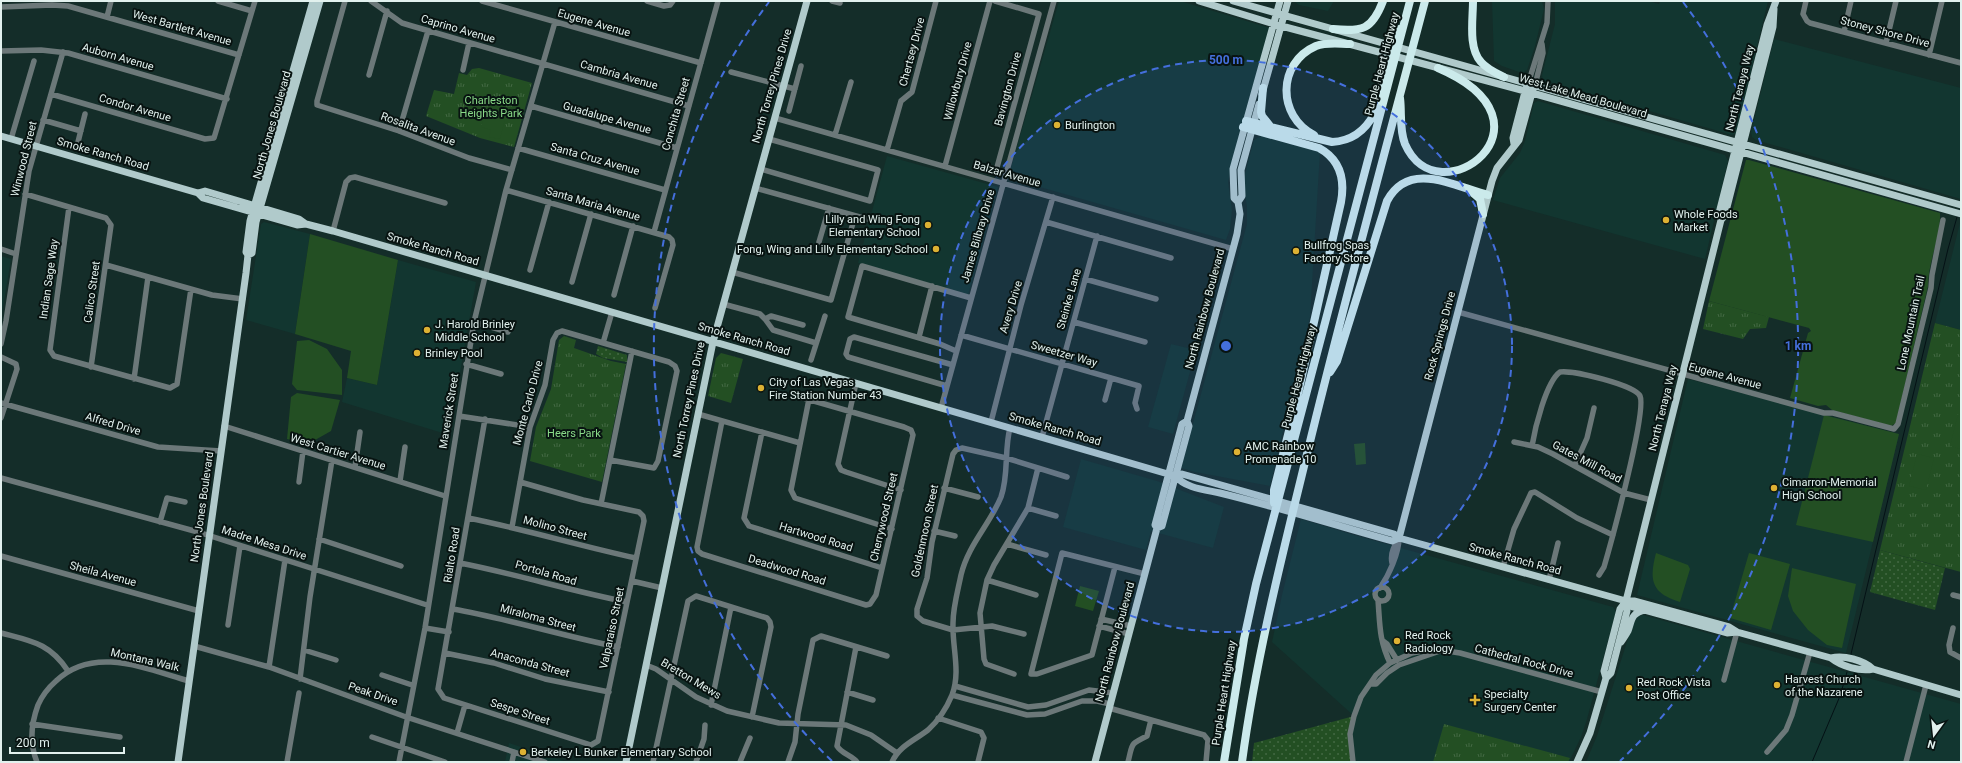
<svg xmlns="http://www.w3.org/2000/svg" width="1962" height="763" viewBox="0 0 1962 763" font-family="Roboto,sans-serif">
	<style>
		.built { fill: #123630 }
		.grass { fill: url(#grass-dots) }
		.park { fill: url(#park-tufts) }
		.pitch { fill: #234f23 }
		.lines { fill: none; stroke-linecap: round; stroke-linejoin: round }
		.stream { stroke: #041115; stroke-width: 1 }
		.minor { stroke: #6c7879; stroke-width: 5.5 }
		.major { stroke: #b0cacb; stroke-width: 7 }
		.highway { stroke: #cbeaeb; stroke-width: 8 }
		.ring { fill: none; stroke: #446fdc; stroke-width: 2; stroke-dasharray: 7 5 }
		.poi-dot { fill: #ddb133; stroke: #081311; stroke-width: 1.5 }
		.labels { text-anchor: middle; dominant-baseline: central; stroke-width: 4; stroke-linejoin: round; paint-order: stroke }
		.street-label { font-size: 11px; fill: #e2f1ee; stroke: #081311 }
		.park-label { font-size: 11px; fill: #89d988; stroke: #081311 }
		.poi-label { font-size: 11px; fill: #e2f1ee; stroke: #081311; text-anchor: start }
		.centre { fill: #446fdc; stroke: #081311; stroke-width: 2 }
		.ring-label { font-size: 12px; text-anchor: middle; font-weight: bold; fill: #446fdc; stroke: #081311; stroke-width: 4; stroke-linejoin: round; paint-order: stroke }
	</style>
	<defs>
		<pattern id="grass-dots" width="8" height="8" patternUnits="userSpaceOnUse"><rect width="8" height="8" fill="#234f23"/><path d="M2 2h.1M6 6h.1" fill="none" stroke="#436943" stroke-width="1.8" stroke-linecap="round"/></pattern>
		<pattern id="park-tufts" width="24" height="20" patternUnits="userSpaceOnUse"><rect width="24" height="20" fill="#234f23"/><path d="M3 7l-1-3M5 7V3M7 7l1-3M15 17l-1-3M17 17v-4M19 17l1-3" fill="none" stroke="#436943"/></pattern>
	</defs>
	<rect width="100%" height="100%" fill="#142d29"/>
	<!-- built -->
	<path class="built" d="M1059,1H1180L1270,28L1228,182L1232,210L1230,229L1226,240L1008,178Z
		M1294,1H1334L1328,11L1299,5Z
		M1492,1H1542L1544,9L1535,46L1527,70L1522,73L1502,66L1494,61Z
		M1555,1H1648L1659,4L1660,1H1768L1736,133L1732,135L1543,80L1542,75L1555,24Z
		M1774,39L1961,88V199L1756,140L1752,137L1751,132Z
		M1538,101L1725,155L1728,161L1705,259L1493,200L1500,178L1520,153L1525,141L1534,103Z
		M1261,136L1320,152L1310,317L1270,486L1195,472L1181,468L1247,224V207L1243,181L1254,140Z
		M887,156L998,187L968,295L858,263Z
		M1961,219V330L1935,323Z
		M264,222L310,234L295,334L246,320L261,224Z
		M1,256L11,259L1,319Z
		M398,260L476,282L449,435L342,402L347,378L377,385Z
		M1171,344L1196,350L1173,434L1148,427Z
		M1688,379L1899,434L1846,653L1637,595Z
		M1081,459L1157,481L1224,507L1213,548L1151,531L1146,550L1063,527Z
		M1301,519L1354,535L1613,607L1616,611L1587,719L1581,737L1569,762H1353L1351,749L1354,716L1272,642L1282,595Z
		M1643,615L1961,704V762H1586L1597,736L1633,623L1638,616Z
		M509,743L567,762H505Z"/>
	<!-- grass -->
	<path class="grass" d="M598,346L627,355V362L603,358L596,354Z
		M1880,550L1945,568L1935,610L1870,592Z
		M1354,716L1350,734L1353,762H1252L1254,743Z"/>
	<!-- park -->
	<path class="park" d="M479,68L532,83L514,147L480,138L426,116L434,90L454,94L459,73L467,75L472,69Z
		M1709,301L1769,317L1766,328L1750,329L1743,339L1703,329Z
		M1935,323L1961,330V572L1880,550Z
		M564,336L576,340L574,348L611,361L626,364L602,482L530,461L536,427L551,389L559,340Z
		M721,353L743,359L731,403L708,396L716,358Z
		M1444,724L1570,758L1568,762H1433Z"/>
	<!-- pitch -->
	<path class="pitch" d="M487,107L497,110L495,117L505,119L500,139L489,137L491,130L481,127Z
		M1746,160H1749L1940,213C1941,237 1928,261 1928,286L1896,423L1891,426L1832,410L1826,405L1818,406L1790,398L1808,333L1811,331L1809,328L1709,301Z
		M310,234L398,260L377,385L347,378L351,351L295,334Z
		M309,340L327,349L342,370V395L297,390L292,384L297,341Z
		M297,393L340,400L331,431L308,444L287,439L291,397Z
		M1958,414L1961,415V449L1950,446Z
		M1824,415L1899,434L1873,542L1796,525Z
		M1365,443L1366,464L1356,465L1354,444Z
		M1917,454L1934,458L1926,490L1909,486Z
		M1656,553L1688,565L1690,569L1680,602C1651,593 1649,580 1656,553Z
		M1749,553L1790,564L1771,630L1730,618Z
		M1792,568L1856,584L1842,648L1827,645L1808,630L1793,611L1788,596Z
		M1080,586L1099,591L1093,611L1075,606Z"/>
	<g class="lines">
		<!-- stream -->
		<path class="stream" d="M1851,654L1948,249L1957,217
			M1812,762L1840,696L1847,672"/>
		<!-- minor -->
		<path class="minor" d="M218,1L252,11
			M345,1L317,101V105L399,131L469,158L512,170
			M371,1L402,23L412,26L689,106
			M482,1L701,63
			M647,1L664,6L670,5L673,1
			M832,1L840,3
			M995,1L1039,14L996,171
			M1806,1L1803,14L1807,21L1810,23L1961,63
			M1,7L52,5L68,6L239,55
			M107,17L111,1
			M1844,32L1851,1
			M1886,43L1896,1
			M1,51L41,50L68,53L227,99
			M1929,55L1942,1
			M463,70L469,43
			M731,72L795,89
			M369,75L387,11
			M1528,84L1547,23L1548,1
			M1535,85L1543,53L1542,44
			M51,94L205,139L214,138L255,1
			M531,106L677,148
			M789,111L801,66
			M775,118L1233,249
			M43,120L81,131
			M399,131L428,31
			M835,135L851,82
			M11,139L34,61
			M77,146L85,114
			M518,148L665,190
			M887,150L901,101L912,92L936,1
			M945,166L990,1
			M761,169L870,201L878,170L769,139
			M755,188L867,219
			M506,190L669,237L672,240L673,245L655,308
			M25,194L106,218L111,225L91,367
			M69,207L50,350L54,356L170,388L177,384L191,289
			M1046,222L1171,258
			M333,231L346,182L350,178L355,177L445,203
			M654,232L718,1
			M819,242L829,208
			M1,249L16,254
			M106,265L212,295L243,299
			M530,270L549,202
			M732,272L831,300L855,216
			M1085,279L1156,299
			M572,282L591,214
			M614,295L633,226
			M723,304L760,314L765,319L771,316L803,325
			M1458,312L1824,413H1833L1894,429L1898,424L1931,288L1932,275L1943,220
			M765,319L773,330L816,343
			M474,322L508,332
			M1074,322L1145,342
			M961,335L1139,386L1135,403L1137,409
			M919,337L932,286
			M603,343L612,312
			M1,344L6,321L29,171L63,52
			M956,351L940,344L848,317L862,266L971,298
			M1,357L16,364L17,369L1,418
			M811,360L825,316
			M466,364L501,374
			M134,379L148,277
			M856,383L838,464L841,470L846,472L901,490
			M947,386L848,357L846,354L850,339L854,337L953,365
			M809,399L791,490L795,498L892,529
			M1105,400L1111,378
			M1,403L158,447L221,451
			M941,408L1054,1
			M698,414L800,443
			M459,416L530,427
			M485,419L438,689L444,698L591,745L598,741L644,521L643,516L639,512L583,500L520,482
			M722,421L697,547L698,551L702,554L866,605L870,604L876,595L913,435L911,430L904,427L793,395
			M991,422L1021,305L1053,197
			M224,426L445,496
			M762,432L744,518L749,526L882,568
			M1042,437L1097,236
			M1514,442L1538,447L1553,454L1624,493L1651,500
			M1532,446C1535,428 1546,382 1560,372C1573,370 1635,385 1640,396C1647,411 1611,543 1604,567L1599,575
			M1575,465L1587,438L1594,408
			M355,467L360,432
			M1,478L198,532L427,605
			M400,481L405,447
			M299,482L303,451
			M944,488L978,497
			M601,504L632,351
			M1028,508L1056,516
			M468,518C524,529 580,546 636,558
			M160,522L167,498L185,502
			M512,527L530,427L545,385L553,340L557,333L562,331L669,362L675,366L677,371L658,461L654,468L610,460
			M934,531L955,536
			M319,539L401,566
			M1007,544L1046,555
			M1,556L199,611
			M460,563C516,574 571,591 627,602
			M1392,563C1390,554 1393,547 1399,539
			M1115,567L1092,655L1037,674H1031L1062,553L1145,574
			M1503,567L1514,529L1531,493L1535,492L1577,518L1613,535
			M987,580L1036,595
			M1549,580L1558,543
			M632,581L662,588
			M1375 594a7 7 0 1 1 14 0a7 7 0 1 1-14 0Z
			M1380,588C1389,575 1399,553 1399,538
			M1953,595L1961,597
			M1378,600C1380,625 1379,640 1390,663
			M453,609C509,619 563,636 618,647
			M1101,619L1131,626
			M228,625L240,546
			M1099,626L1129,634
			M425,628L449,632
			M1953,628L1949,645L1950,652L1961,658
			M1,633C31,641 50,643 68,671
			M1024,634L992,626L953,630L923,621L917,616V609L927,578L932,542L953,454L956,450L962,448L1006,458L1067,477
			M1383,641L1387,644L1397,660
			M194,646L269,667L406,717L545,762
			M856,647L837,746C842,754 851,755 857,762
			M304,650L336,660
			M445,653L494,663L545,679L609,692
			M646,665L656,669L696,697L727,711L779,723L846,725L871,735L897,753
			M269,667L285,560
			M1014,674L986,664L984,659L980,613L987,580L994,565L1028,508L1038,468
			M382,675L412,685
			M300,679L310,597L332,460
			M1724,680L1737,632
			M1371,684H1376L1387,673L1399,665L1440,651
			M955,686L1028,707L1046,705L1089,690L1113,693
			M847,692L873,700
			M952,695L1027,715L1045,714L1082,701H1097L1110,704
			M711,705L731,607
			M1109,708L1204,735L1208,740L1206,762
			M938,718L981,732L984,738L978,762
			M32,724L120,737
			M457,733L465,705
			M372,737L445,762
			M1767,752L1786,730L1792,715L1810,652
			M37,762C29,743 31,724 38,705C42,696 48,688 56,681C94,645 146,669 189,681
			M287,762L299,693
			M399,762L425,628L474,322L506,190L555,22
			M512,762L514,752
			M653,762L688,601L696,596L767,618L770,622L771,627L752,717
			M696,762L704,739L705,725
			M740,762L750,738
			M788,762L795,742L798,714L813,640L821,636L887,656
			M892,762C899,746 915,740 928,730C938,721 947,707 952,695C961,672 952,647 953,623C953,607 958,590 961,575C968,545 990,524 1001,497C1009,475 1004,450 1010,428
			M1128,762C1133,743 1129,745 1147,736L1151,720
			M1353,762L1350,734L1354,716L1361,697L1376,675L1390,663L1412,653L1434,649L1460,653L1602,692
			M1906,762L1926,685"/>
		<!-- major -->
		<path class="major" d="M1199,1L1274,24L1525,91L1961,214
			M1233,1L1961,205
			M1262,94L1288,1
			M1,136L198,193L203,198L297,225L306,224L333,231L1168,474L1176,476L1182,474L1394,534L1399,538L1626,601H1634L1729,627L1737,632
			M1514,144L1513,138L1526,88
			M198,193L205,191L299,219L306,224
			M1238,202L1234,198L1233,169L1280,1
			M1721,220L1719,213L1767,25L1776,1
			M248,255L252,253L256,222L263,198L320,1
			M1176,476C1184,488 1207,490 1220,493C1278,507 1334,525 1392,541L1399,538
			M1157,528L1162,526L1189,426L1187,421
			M1399,538L1492,181L1497,168L1519,140L1533,89
			M1626,601L1633,607L1727,633L1737,632L1831,658C1841,666 1860,672 1873,669
			M1621,642C1623,639 1626,635 1628,631C1632,620 1631,613 1645,610
			M1831,658C1844,655 1863,660 1873,669L1961,695
			M1606,678L1604,671L1620,609L1626,601
			M178,762L246,273L248,255L246,252L250,221L313,1
			M626,762L713,342L807,1
			M1095,762L1157,528L1155,525L1182,424L1187,421L1237,234L1240,214L1238,202L1242,196L1241,170L1259,104
			M1577,762L1590,733L1606,678L1611,673L1627,611L1626,601L1721,220L1725,215L1773,27L1774,9"/>
		<!-- highway -->
		<path class="highway" d="M1473,1C1473,19 1468,48 1481,62C1487,69 1496,73 1504,77
			M1333,29C1362,32 1372,30 1383,1
			M1263,88L1261,112L1262,116L1270,126
			M1400,98C1402,113 1399,129 1405,144C1438,220 1567,123 1438,68
			M1246,121L1332,142C1351,141 1365,131 1374,114L1394,38L1400,29
			M1243,127L1319,148C1341,160 1345,180 1341,202L1294,411L1274,490V503
			M1314,135C1277,116 1277,63 1316,46C1327,42 1339,44 1350,44
			M1473,193L1480,199L1483,214
			M1330,372L1337,361L1387,201C1409,160 1454,186 1488,195
			M1224,762L1244,639L1256,584L1410,1
			M1242,762C1256,658 1282,556 1307,454C1344,302 1385,152 1425,1"/>
	</g>
	<!-- distance rings -->
	<circle cx="1226" cy="346" r="286" fill="#446fdc" fill-opacity=".12"/>
	<g class="ring">
		<circle cx="1226" cy="346" r="286"/>
		<path d="M832 761A572 572 0 0 1 769 2M1683 2A572 572 0 0 1 1620 761"/>
	</g>
	<!-- markers -->
	<g class="poi-dot">
		<circle cx="1057" cy="125" r="4"/>
		<circle cx="1666" cy="220" r="4"/>
		<circle cx="928" cy="225" r="4"/>
		<circle cx="936" cy="249" r="4"/>
		<circle cx="1296" cy="251" r="4"/>
		<circle cx="427" cy="330" r="4"/>
		<circle cx="417" cy="353" r="4"/>
		<circle cx="761" cy="388" r="4"/>
		<circle cx="1237" cy="452" r="4"/>
		<circle cx="1774" cy="488" r="4"/>
		<circle cx="1397" cy="641" r="4"/>
		<circle cx="1777" cy="685" r="4"/>
		<circle cx="1629" cy="688" r="4"/>
		<path d="M1473 694h4v4h4v4h-4v4h-4v-4h-4v-4h4z"/>
		<circle cx="523" cy="752" r="4"/>
	</g>
	<g class="labels">
		<!-- street labels -->
		<g class="street-label">
			<text transform="translate(594 23) rotate(16)">Eugene Avenue</text>
			<text transform="translate(182 28) rotate(16)">West Bartlett Avenue</text>
			<text transform="translate(458 29) rotate(16)">Caprino Avenue</text>
			<text transform="translate(1885 32) rotate(15)">Stoney Shore Drive</text>
			<text transform="translate(912 52) rotate(-75)">Chertsey Drive</text>
			<text transform="translate(118 57) rotate(16)">Auborn Avenue</text>
			<text transform="translate(1382 64) rotate(-75)">Purple Heart Highway</text>
			<text transform="translate(619 75) rotate(16)">Cambria Avenue</text>
			<text transform="translate(958 81) rotate(-75)">Willowbury Drive</text>
			<text transform="translate(772 86) rotate(-74)">North Torrey Pines Drive</text>
			<text transform="translate(1740 88) rotate(-76)">North Tenaya Way</text>
			<text transform="translate(1008 89) rotate(-75)">Bavington Drive</text>
			<text transform="translate(1583 96) rotate(16)">West Lake Mead Boulevard</text>
			<text transform="translate(135 108) rotate(16)">Condor Avenue</text>
			<text transform="translate(676 114) rotate(-74)">Conchita Street</text>
			<text transform="translate(607 118) rotate(16)">Guadalupe Avenue</text>
			<text transform="translate(272 125) rotate(-74)">North Jones Boulevard</text>
			<text transform="translate(418 129) rotate(20)">Rosalita Avenue</text>
			<text transform="translate(103 154) rotate(16)">Smoke Ranch Road</text>
			<text transform="translate(24 159) rotate(-76)">Winwood Street</text>
			<text transform="translate(595 159) rotate(16)">Santa Cruz Avenue</text>
			<text transform="translate(1007 174) rotate(16)">Balzar Avenue</text>
			<text transform="translate(593 204) rotate(16)">Santa Maria Avenue</text>
			<text transform="translate(978 236) rotate(-74)">James Bilbray Drive</text>
			<text transform="translate(433 249) rotate(16)">Smoke Ranch Road</text>
			<text transform="translate(49 279) rotate(-82)">Indian Sage Way</text>
			<text transform="translate(92 292) rotate(-82)">Calico Street</text>
			<text transform="translate(1069 299) rotate(-74)">Steinke Lane</text>
			<text transform="translate(1011 307) rotate(-73)">Avery Drive</text>
			<text transform="translate(1205 309) rotate(-75)">North Rainbow Boulevard</text>
			<text transform="translate(1911 323) rotate(-78)">Lone Mountain Trail</text>
			<text transform="translate(1440 336) rotate(-75)">Rock Springs Drive</text>
			<text transform="translate(744 339) rotate(16)">Smoke Ranch Road</text>
			<text transform="translate(1064 354) rotate(16)">Sweetzer Way</text>
			<text transform="translate(1725 376) rotate(15)">Eugene Avenue</text>
			<text transform="translate(1299 377) rotate(-75)">Purple Heart Highway</text>
			<text transform="translate(689 400) rotate(-78)">North Torrey Pines Drive</text>
			<text transform="translate(528 403) rotate(-75)">Monte Carlo Drive</text>
			<text transform="translate(1663 408) rotate(-76)">North Tenaya Way</text>
			<text transform="translate(449 411) rotate(-81)">Maverick Street</text>
			<text transform="translate(113 424) rotate(16)">Alfred Drive</text>
			<text transform="translate(1055 429) rotate(16)">Smoke Ranch Road</text>
			<text transform="translate(338 452) rotate(17)">West Cartier Avenue</text>
			<text transform="translate(1587 462) rotate(28)">Gates Mill Road</text>
			<text transform="translate(202 507) rotate(-82)">North Jones Boulevard</text>
			<text transform="translate(884 517) rotate(-77)">Cherrywood Street</text>
			<text transform="translate(555 528) rotate(15)">Molino Street</text>
			<text transform="translate(925 531) rotate(-78)">Goldenmoon Street</text>
			<text transform="translate(816 537) rotate(17)">Hartwood Road</text>
			<text transform="translate(264 543) rotate(18)">Madre Mesa Drive</text>
			<text transform="translate(452 555) rotate(-81)">Rialto Road</text>
			<text transform="translate(1515 559) rotate(15)">Smoke Ranch Road</text>
			<text transform="translate(787 570) rotate(17)">Deadwood Road</text>
			<text transform="translate(546 573) rotate(16)">Portola Road</text>
			<text transform="translate(103 574) rotate(15)">Sheila Avenue</text>
			<text transform="translate(538 618) rotate(15)">Miraloma Street</text>
			<text transform="translate(612 628) rotate(-78)">Valparaiso Street</text>
			<text transform="translate(1115 642) rotate(-75)">North Rainbow Boulevard</text>
			<text transform="translate(145 660) rotate(13)">Montana Walk</text>
			<text transform="translate(1524 661) rotate(15)">Cathedral Rock Drive</text>
			<text transform="translate(530 663) rotate(15)">Anaconda Street</text>
			<text transform="translate(691 679) rotate(31)">Bretton Mews</text>
			<text transform="translate(1224 693) rotate(-81)">Purple Heart Highway</text>
			<text transform="translate(373 694) rotate(19)">Peak Drive</text>
			<text transform="translate(520 712) rotate(18)">Sespe Street</text>
		</g>
		<!-- park labels -->
		<g class="park-label">
			<text x="491" y="100">Charleston<tspan x="491" dy="13">Heights Park</tspan></text>
			<text x="574" y="433">Heers Park</text>
		</g>
		<!-- poi labels -->
		<g class="poi-label">
			<text x="1065" y="125">Burlington</text>
			<text x="1674" y="214">Whole Foods<tspan x="1674" dy="13">Market</tspan></text>
			<text x="920" y="219" text-anchor="end">Lilly and Wing Fong<tspan x="920" dy="13">Elementary School</tspan></text>
			<text x="1304" y="245">Bullfrog Spas<tspan x="1304" dy="13">Factory Store</tspan></text>
			<text x="928" y="249" text-anchor="end">Fong, Wing and Lilly Elementary School</text>
			<text x="435" y="324">J. Harold Brinley<tspan x="435" dy="13">Middle School</tspan></text>
			<text x="425" y="353">Brinley Pool</text>
			<text x="769" y="382">City of Las Vegas<tspan x="769" dy="13">Fire Station Number 43</tspan></text>
			<text x="1245" y="446">AMC Rainbow<tspan x="1245" dy="13">Promenade 10</tspan></text>
			<text x="1782" y="482">Cimarron-Memorial<tspan x="1782" dy="13">High School</tspan></text>
			<text x="1405" y="635">Red Rock<tspan x="1405" dy="13">Radiology</tspan></text>
			<text x="1785" y="679">Harvest Church<tspan x="1785" dy="13">of the Nazarene</tspan></text>
			<text x="1637" y="682">Red Rock Vista<tspan x="1637" dy="13">Post Office</tspan></text>
			<text x="1484" y="694">Specialty<tspan x="1484" dy="13">Surgery Center</tspan></text>
			<text x="531" y="752">Berkeley L Bunker Elementary School</text>
		</g>
	</g>
	<circle cx="1226" cy="346" r="6" class="centre"/>
	<g class="ring-label">
		<text x="1226" y="64">500 m</text>
		<text x="1798" y="350">1 km</text>
	</g>
	<!-- border -->
	<rect width="1962" height="763" fill="none" stroke="#e2f1ee" stroke-width="4"/>
	<!-- north arrow -->
	<g transform="translate(1934 735) rotate(195)" stroke="#081311" stroke-width="3" paint-order="stroke">
	<path d="M0-3L7 15L0 10L-7 15Z" fill="#e2f1ee"/>
	<text y="-6" font-size="11" font-weight="bold" text-anchor="middle" fill="#e2f1ee">N</text>
	</g>
	<!-- scale -->
	<path d="M10 747v6h114v-6" fill="none" stroke="#e2f1ee" stroke-width="2"/>
	<text x="16" y="747" font-size="12" fill="#e2f1ee" stroke="#081311" stroke-width="3" paint-order="stroke">200 m</text>
</svg>
